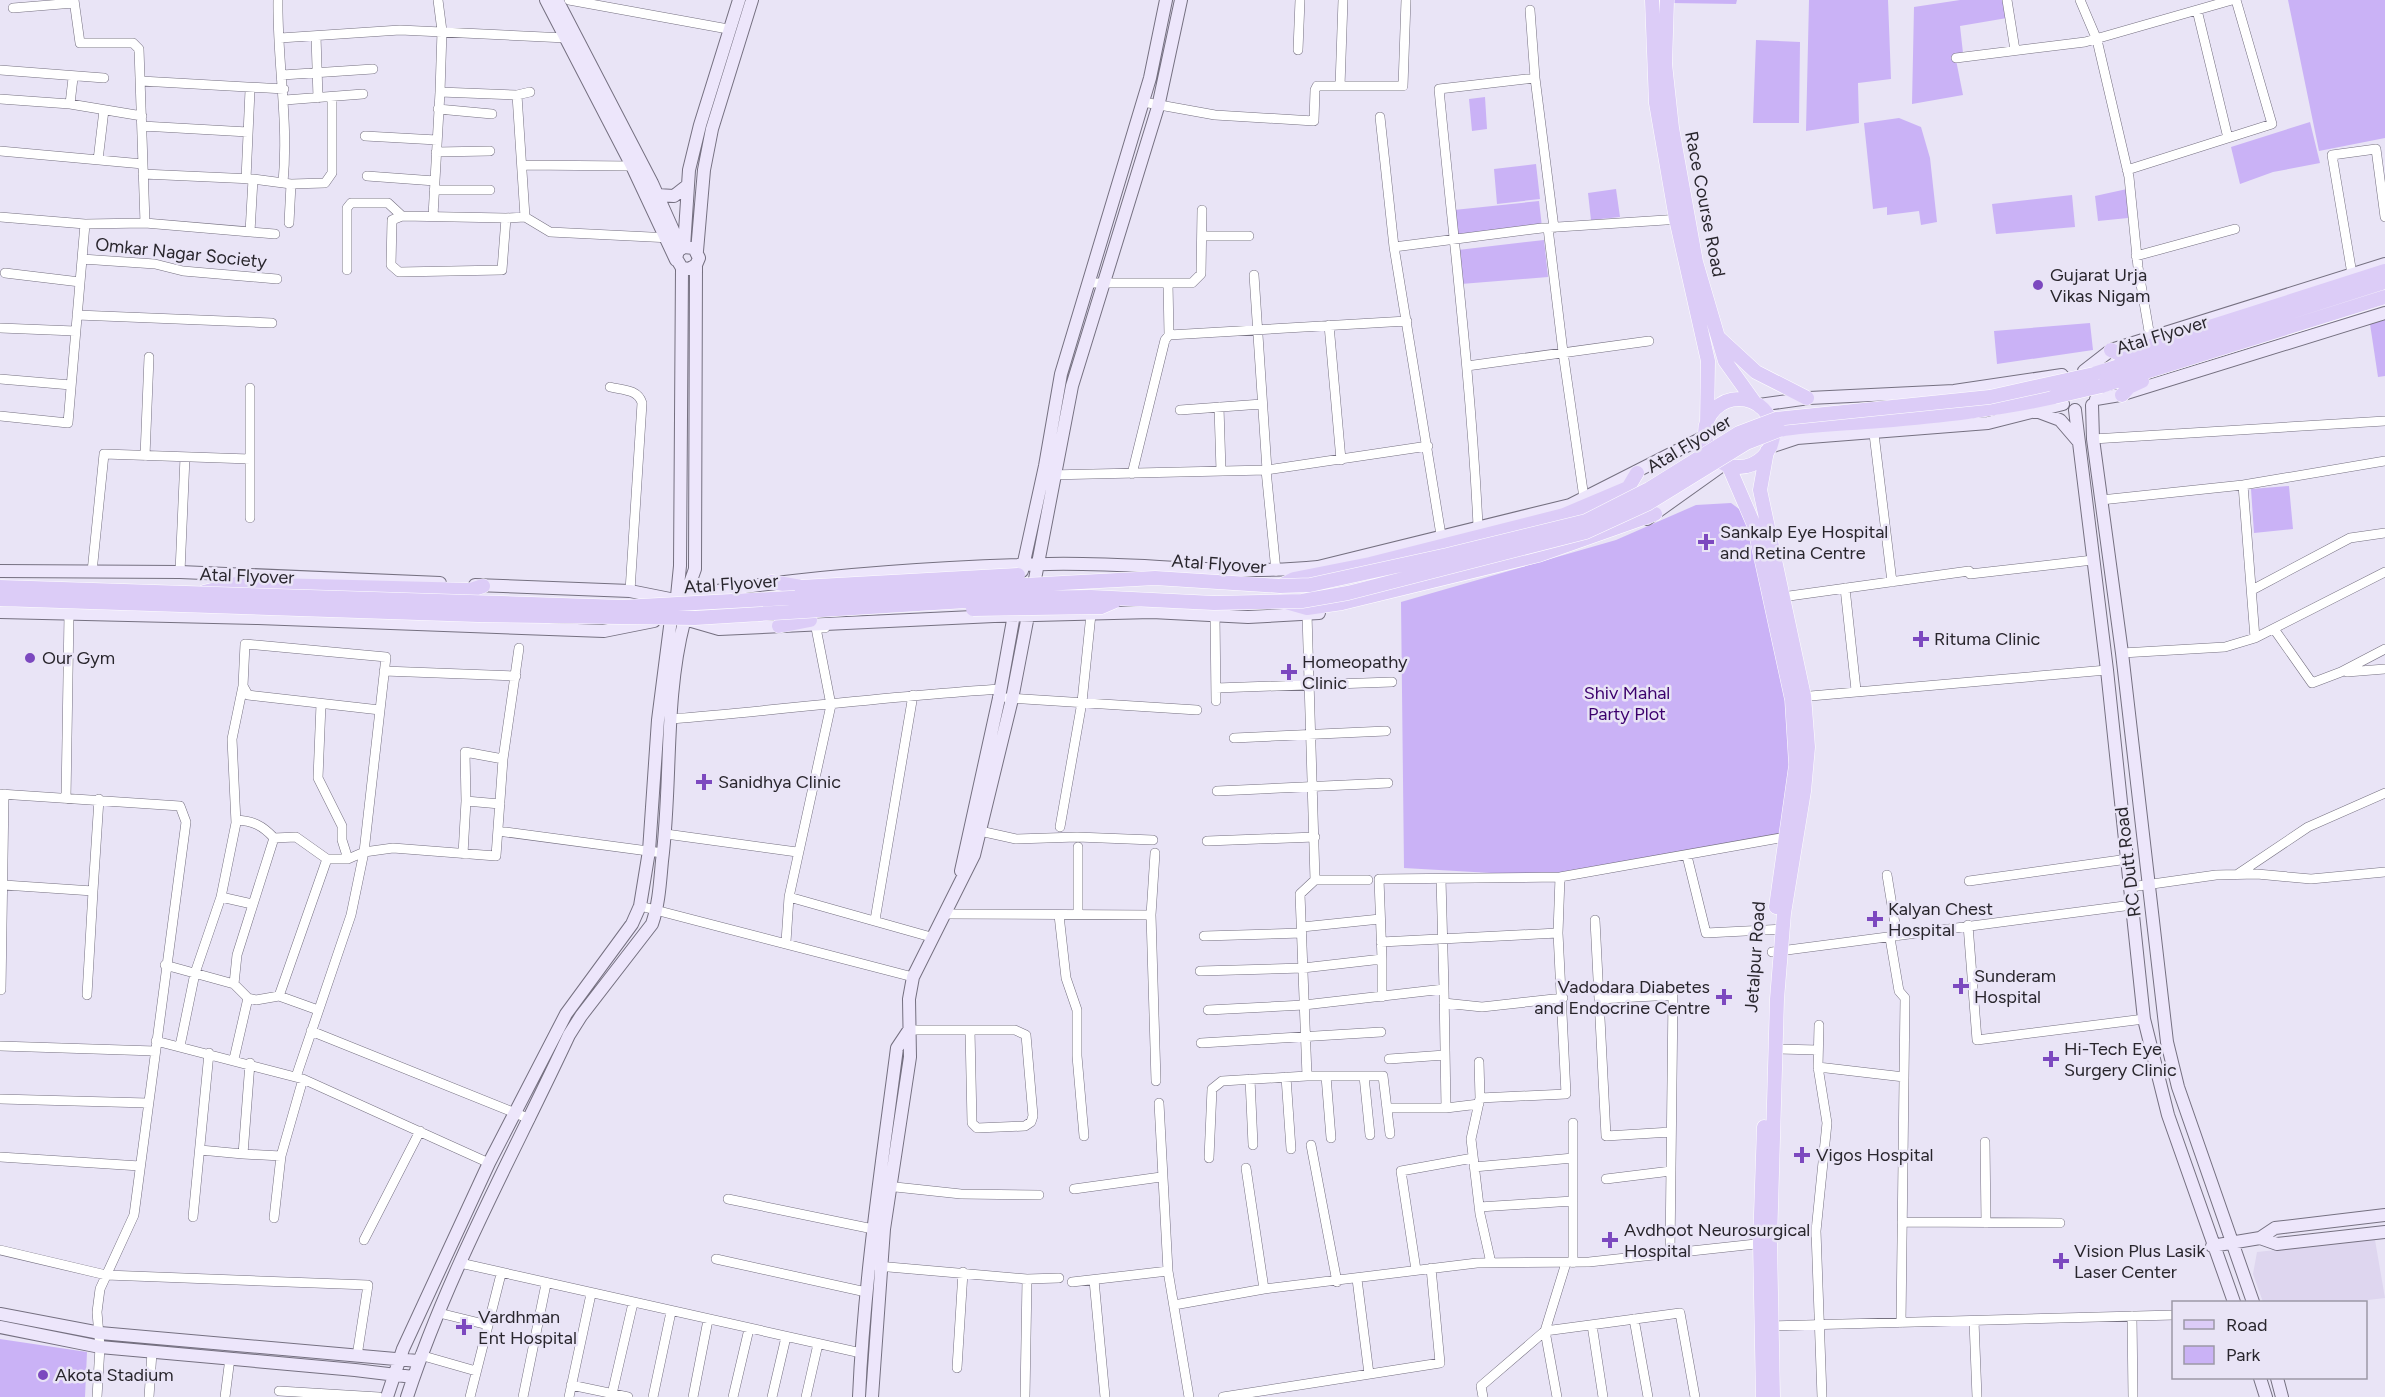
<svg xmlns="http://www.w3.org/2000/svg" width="2385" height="1397" viewBox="0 0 2385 1397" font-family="Figtree,sans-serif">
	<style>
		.built { fill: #ded6ef }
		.green { fill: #cab2f6 }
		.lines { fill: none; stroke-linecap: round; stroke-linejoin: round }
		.street-casing { stroke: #757080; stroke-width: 10 }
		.secondary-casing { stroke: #757080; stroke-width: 14 }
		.primary-casing { stroke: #fff; stroke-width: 15 }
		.street { stroke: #fff; stroke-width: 9 }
		.secondary { stroke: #ede6fb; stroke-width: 12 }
		.primary { stroke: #dcccf7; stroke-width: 14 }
		.primary-bridge-casing { stroke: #fff; stroke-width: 15; stroke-linecap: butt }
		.primary-bridge { stroke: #dcccf7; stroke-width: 14 }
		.poi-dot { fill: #7c48bf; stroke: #e9e4f6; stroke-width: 2 }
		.labels { text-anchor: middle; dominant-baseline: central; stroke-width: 5; stroke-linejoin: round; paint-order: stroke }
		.street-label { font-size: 18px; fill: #29262d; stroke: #e9e4f6 }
		.poi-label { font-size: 18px; fill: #29262d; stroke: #e9e4f6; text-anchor: start }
		.park-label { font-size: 18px; fill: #3c006d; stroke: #e9e4f6 }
	</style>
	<rect width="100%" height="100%" fill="#e9e4f6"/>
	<!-- built -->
	<path class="built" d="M2375,1240L2385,1298L2351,1302H2263L2253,1274L2257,1252Z"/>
	<!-- green -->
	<path class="green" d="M1671,0H1737L1736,4L1671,3Z
		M1809,0H1888L1891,79L1858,83L1859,123L1806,131Z
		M1960,0H2004L2007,18L1960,26L1963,53L1955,55L1963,95L1912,104L1914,7Z
		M2288,0H2385V138L2319,151Z
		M1756,40L1800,42L1799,123H1753Z
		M1485,97L1487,129L1472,131L1469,99Z
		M1899,118L1921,127L1930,158L1937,222L1921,225L1919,211L1887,215V207L1873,209L1864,123Z
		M2310,122L2320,163L2273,172L2240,184L2231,147Z
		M1536,164L1540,199L1497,204L1494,169Z
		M1616,189L1620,217L1591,220L1588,193Z
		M2127,189L2128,218L2098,221L2095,196Z
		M2072,195L2075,227L1996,234L1992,204Z
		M1539,201L1542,227L1456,238L1454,210Z
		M1544,240L1548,277L1461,284L1458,250Z
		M2385,320V376L2378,377L2370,324Z
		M2090,323L2093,350L1997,364L1994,331Z
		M2289,486L2293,529L2254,533L2251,489Z
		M1731,503L1762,526L1795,705L1789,839L1560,877L1404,868L1401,602L1616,540L1696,505Z
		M0,1339L87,1352L85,1397H0Z"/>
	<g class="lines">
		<defs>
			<path id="street" d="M74,0L80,43H133L139,49L145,223
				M278,0C277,62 289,120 283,183
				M438,0L442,31L440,92L517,95L530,92
				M569,0L728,29
				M2007,0L2015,50
				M2080,0L2097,40L2129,177L2138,267L2150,337
				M13,8L74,3
				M1530,10L1535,78L1554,228
				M2197,10L2228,138
				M316,36L318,98
				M280,38L400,30L566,38
				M1298,50L1300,0
				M1956,58L2085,42L2232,0
				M0,70L104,78
				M282,75L373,69
				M141,81L284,89
				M1340,86L1343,0
				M0,99L70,104L142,116
				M285,100L363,94
				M1143,102L1215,115L1314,121L1315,90L1317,86H1403L1406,0
				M70,104L73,78
				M438,109L492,114
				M1380,117L1394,247L1441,535
				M142,126L248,132
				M365,136L437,140
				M0,151L143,164
				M436,152L490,151
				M98,160L104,110
				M522,165L632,166
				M2127,170L2272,124L2236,0
				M143,174L253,179L291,184L325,183L332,173V97
				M367,176L435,181
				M246,179L250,90
				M434,190H490
				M402,216L506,218L502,270L399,272L391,265L392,220Z
				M433,216L440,92
				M0,217L85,224
				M525,217L550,232L671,238
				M506,218L525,217L517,95
				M289,223L291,184
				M1548,228L1563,352L1584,498
				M250,232L253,179
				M1202,236H1249
				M1394,247L1542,228L1681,219
				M2136,256L2235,229
				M82,259L155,264L183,271L277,279
				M347,270V208L351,203H388L402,216
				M5,273L80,282
				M2352,274L2332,155L2376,149L2385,217
				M1254,275L1267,470
				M1088,283H1192L1201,274L1202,210
				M1168,283L1169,335
				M77,315L272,323
				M1329,325L1341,460
				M0,328L75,331
				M1467,366L1649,341
				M0,379L71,385
				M610,387C622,390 638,389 642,403L630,591
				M250,388V518
				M1219,407L1221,471
				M1180,410L1262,404
				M0,416L68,423L85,224L145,223L275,234
				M1874,434L1892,582
				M2093,439L2385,421
				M145,456L149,357
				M1266,470L1276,571
				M1132,474L1165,340L1169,335L1407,321
				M1049,475L1267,470L1428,446
				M2243,485L2255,638
				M2101,500L2243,485L2385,461
				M1478,526C1471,380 1453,235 1439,89L1535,78
				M92,572L104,454L250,459
				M180,572L185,457
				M1970,574L2093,560
				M1845,588L1856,690
				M2252,590L2350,538L2385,533
				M1782,597L1969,571
				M1307,614L1315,880
				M1215,615L1216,701
				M2274,629L2312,683L2341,672L2385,649
				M2122,653L2225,647L2255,638L2385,572
				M384,671L516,676
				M2347,672L2385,669
				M243,686L232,739L236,823L221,897L252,904
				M1216,688L1392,682
				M1799,697L2107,670
				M1007,698L1197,710
				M321,704L318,778L342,826V840L348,859
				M671,719C781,710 890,696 1001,689
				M1234,738L1386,731
				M1217,791L1388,783
				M0,794L180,806L186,822L134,1215L100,1289L97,1312L100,1347L97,1397
				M66,799L69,614
				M466,801L500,804
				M236,820C253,821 262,825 274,838
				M1060,827L1082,702L1091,614
				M498,831L663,853
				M980,831L1016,839L1077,837L1153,840
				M666,834L797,852
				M1207,841L1315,837
				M1078,847V914
				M1155,853L1151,915L1156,1081
				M463,854L466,801L465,752L503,759
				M1687,856L1706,933L1783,929
				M327,859H348L364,852L386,657L245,644L243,686L248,695L380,710
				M2238,874L2308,827L2385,793
				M1887,875L1897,936
				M1441,879L1444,989
				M1969,881L2128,859
				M4,885L93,891L99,799
				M2131,887L2216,875L2257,874L2311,879L2385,872
				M789,897L931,937
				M640,906L913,977
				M945,914L1151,915
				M1059,915L1066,978L1077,1010V1056L1084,1136
				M875,920L913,695
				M1595,920L1606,1136L1671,1132
				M1968,925L1977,1040L2144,1019
				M1302,927L1380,919
				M1204,936L1302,933
				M1890,938L1899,991L1905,998L1901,1323
				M786,942L789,897L831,705L816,628H825
				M1381,942L1558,933
				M1772,952L2132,905
				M1382,959V997
				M165,965L234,984
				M1200,971L1303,968L1382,959L1379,879L1560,877L1791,836
				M1,990L4,794
				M87,995L93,891
				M279,996L318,1010
				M248,998L256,1000L279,996L327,859L296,837L274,838
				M1599,999L1673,995L1670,1253
				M1444,1003L1482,1007L1563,998
				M1208,1010L1304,1005L1444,989L1446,1108L1479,1104
				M1819,1025L1818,1067L1904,1077
				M909,1030H1015L1026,1035L1033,1116L1031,1122L1025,1126L977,1128L972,1123L970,1030
				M311,1031L530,1119
				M156,1041L303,1079L489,1163
				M1201,1043L1381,1032
				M0,1046L155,1051
				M180,1046L195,973L221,897
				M1777,1049L1818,1050
				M234,1059L248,998L234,984L237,955L274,838
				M1389,1059L1445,1055
				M1479,1062L1480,1098L1471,1139L1480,1214L1491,1263
				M250,1063L243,1154L281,1156
				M1818,1067L1827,1123L1816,1231L1822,1397
				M1307,1076L1300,894L1315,880H1368
				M1326,1076L1331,1138
				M1364,1076L1370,1135
				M296,1077L351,915L364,852L393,848L496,856L503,759L519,648
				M1286,1077L1291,1149
				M1250,1079L1253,1145
				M1480,1098L1566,1094L1558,933L1560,877
				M0,1099L148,1103
				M1159,1103L1168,1271L1189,1397
				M1388,1108H1446
				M1573,1123V1263
				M1985,1142L1986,1223
				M1311,1145L1337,1282
				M200,1150L243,1154
				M0,1157L140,1166
				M1209,1158L1212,1089L1222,1081L1307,1076H1383L1390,1134
				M1474,1167L1573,1158
				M1246,1168L1264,1289
				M1606,1179L1671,1171
				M886,1186L961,1194L1039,1195
				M1074,1189L1161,1177
				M728,1199L873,1229
				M1479,1207L1573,1201
				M193,1217L209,1053
				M274,1218L281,1156L303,1079
				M1902,1222L2060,1223
				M364,1240L420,1131
				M0,1250L106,1275L368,1285L357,1356
				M716,1259L866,1292
				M460,1263L861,1353
				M877,1266L1027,1279L1059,1278
				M1416,1270L1401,1171L1473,1158
				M1357,1279L1369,1374
				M1094,1280L1105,1397
				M1072,1282L1168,1271
				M1174,1305L1264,1289L1477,1263L1589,1262L1765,1243
				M439,1313L488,1325
				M2132,1316L2133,1397
				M1634,1319L1648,1397
				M1974,1321L1977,1397
				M1592,1325L1603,1397
				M1766,1326L2174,1315
				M420,1355L476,1371
				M957,1368L963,1272
				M571,1385L628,1397
				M279,1391L379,1397
				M612,1394L633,1303
				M149,1397L152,1352
				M225,1397L230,1358
				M470,1397L501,1274
				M523,1397L546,1284
				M569,1397L591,1294
				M653,1397L671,1312
				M693,1397L708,1320
				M733,1397L749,1329
				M772,1397L786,1337
				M806,1397L818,1344
				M1025,1397L1027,1279
				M1223,1397L1440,1363L1431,1268
				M1483,1397L1481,1386L1545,1331L1680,1313L1695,1397
				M1557,1397L1545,1331L1566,1263"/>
			<path id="secondary" d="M546,0L632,166L676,260
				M557,0L652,183L681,248
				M657,195L674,196L688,185
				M684,247L689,170L700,125L739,0
				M697,251L704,170L712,129L752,0
				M2084,371L2111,350L2385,264
				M2096,399L2120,395L2385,313
				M1759,405L1809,398L1954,391L2062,375
				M2092,405L2093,439L2122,653L2167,1042L2178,1087L2253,1302
				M2075,410L2107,670L2144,1019L2168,1115L2234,1302
				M2036,411L2060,420L2078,441
				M1770,447L1797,438L1988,423L2063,404
				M1647,519L1724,464
				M0,571L180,572L440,583
				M1022,571L1045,466L1061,374L1150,78L1166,0
				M475,585L630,591L670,599
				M677,596L680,566L682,268L676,258L678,251L684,247L694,248L699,258L696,265L689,269L682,268
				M685,597L695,569L696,265
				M689,599L704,593C817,575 934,567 1049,564C1138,562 1229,576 1318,567L1570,505L1706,436
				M0,612L258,618L604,631L654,621
				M688,620L719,629L994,616L1152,612L1248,617L1319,613
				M961,871L999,698L1015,609
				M2260,1238L2277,1244L2385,1232
				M2212,1246L2260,1238L2275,1228L2385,1215
				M0,1314L100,1333L418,1361
				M0,1327L100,1347L355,1370L413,1377
				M2260,1378L2266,1397
				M2277,1378L2282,1397
				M387,1397L403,1349L489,1163L566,1014L632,924L640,906L649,851L658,720L671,619
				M407,1397C448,1272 513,1155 569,1035L581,1016L652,924C659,904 660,882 662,861C672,782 664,699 684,622
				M859,1397C864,1280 882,1164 897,1048L909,1030
				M872,1397L884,1229L910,1057L909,999L913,977L974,855L1012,699L1072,386L1158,107L1181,0"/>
			<path id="primary" d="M1652,0L1656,103L1676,219L1708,361L1707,425
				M1667,0L1665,64L1672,128L1696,262L1725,361L1755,403
				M1718,337L1756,372L1807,398
				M2111,350L2119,354L2147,347L2385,271
				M2094,374L2385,282
				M2101,386L2385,297
				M2122,395L2129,387L2142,381
				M1705 433a34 34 0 1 1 68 0a34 34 0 1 1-68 0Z
				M1779,430C1813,424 1846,424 1880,421C1939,416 1996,410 2054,397
				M1767,451L1760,490L1804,696L1808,747L1804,791L1784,913L1777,999L1770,1242L1773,1397
				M1729,467L1754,525L1792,700L1796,765L1776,907
				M772,582L801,587
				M1280,586L1294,579L1370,564L1564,515L1628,488L1637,473
				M204,592L236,584L471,590L483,586
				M1286,602L1307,608L1342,603L1539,555L1655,514
				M779,626L810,620
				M1763,1397L1760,1243L1764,1127"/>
		</defs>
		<!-- street casing -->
		<use href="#street" class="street-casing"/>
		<!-- secondary casing -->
		<use href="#secondary" class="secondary-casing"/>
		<!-- primary casing -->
		<use href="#primary" class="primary-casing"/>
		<!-- street -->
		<use href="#street" class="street"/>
		<!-- secondary -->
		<use href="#secondary" class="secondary"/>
		<!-- primary -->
		<use href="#primary" class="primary"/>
		<defs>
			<path id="primary-bridge" d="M2054,397L2101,386
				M0,587L623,607L1155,578L1280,586L1310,585L1447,555L1586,521L1649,489L1739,433L1776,419L1990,397L2094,374
				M801,587L1018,575
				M0,599L478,615L695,618L1014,598L1091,597L1214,603L1302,601L1348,593L1586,532L1647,504L1746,443L1779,430
				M973,609L1101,607L1115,601"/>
		</defs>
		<!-- primary-bridge casing -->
		<use href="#primary-bridge" class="primary-bridge-casing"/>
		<!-- primary-bridge -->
		<use href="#primary-bridge" class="primary-bridge"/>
	</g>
	<!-- markers -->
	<g class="poi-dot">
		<circle cx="2038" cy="285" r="6"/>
		<path d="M1703 533h6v6h6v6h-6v6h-6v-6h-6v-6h6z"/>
		<path d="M1918 630h6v6h6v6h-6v6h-6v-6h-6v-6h6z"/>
		<circle cx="30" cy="658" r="6"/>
		<path d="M1286 663h6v6h6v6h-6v6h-6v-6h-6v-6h6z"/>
		<path d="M701 773h6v6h6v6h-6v6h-6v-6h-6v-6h6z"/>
		<path d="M1872 910h6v6h6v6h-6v6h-6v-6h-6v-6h6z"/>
		<path d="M1958 977h6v6h6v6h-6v6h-6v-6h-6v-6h6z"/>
		<path d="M1721 988h6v6h6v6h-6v6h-6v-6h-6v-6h6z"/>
		<path d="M2048 1050h6v6h6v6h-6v6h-6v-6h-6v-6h6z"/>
		<path d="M1799 1146h6v6h6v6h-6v6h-6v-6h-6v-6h6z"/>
		<path d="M1607 1231h6v6h6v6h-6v6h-6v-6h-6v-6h6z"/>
		<path d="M2058 1252h6v6h6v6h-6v6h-6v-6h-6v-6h6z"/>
		<path d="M461 1318h6v6h6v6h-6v6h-6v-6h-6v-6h6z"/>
		<circle cx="43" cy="1375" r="6"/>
	</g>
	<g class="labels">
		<!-- street labels -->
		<g class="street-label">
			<text transform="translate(1705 204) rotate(79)">Race Course Road</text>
			<text transform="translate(181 253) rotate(6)">Omkar Nagar Society</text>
			<text transform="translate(2162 335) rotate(-17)">Atal Flyover</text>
			<text transform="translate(1689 444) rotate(-31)">Atal Flyover</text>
			<text transform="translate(1219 564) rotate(4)">Atal Flyover</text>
			<text transform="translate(247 576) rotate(2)">Atal Flyover</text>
			<text transform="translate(731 584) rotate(-4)">Atal Flyover</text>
			<text transform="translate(2128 862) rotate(-97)">RC Dutt Road</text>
			<text transform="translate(1755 957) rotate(-86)">Jetalpur Road</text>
		</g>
		<!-- poi labels -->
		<g class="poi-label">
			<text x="2050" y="275">Gujarat Urja<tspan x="2050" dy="21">Vikas Nigam</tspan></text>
			<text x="1720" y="532">Sankalp Eye Hospital<tspan x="1720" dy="21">and Retina Centre</tspan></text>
			<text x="1934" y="639">Rituma Clinic</text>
			<text x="42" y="658">Our Gym</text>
			<text x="1302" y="662">Homeopathy<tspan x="1302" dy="21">Clinic</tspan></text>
			<text x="718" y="782">Sanidhya Clinic</text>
			<text x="1888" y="909">Kalyan Chest<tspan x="1888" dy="21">Hospital</tspan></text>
			<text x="1974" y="976">Sunderam<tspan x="1974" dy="21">Hospital</tspan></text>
			<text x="1710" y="987" text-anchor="end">Vadodara Diabetes<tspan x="1710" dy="21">and Endocrine Centre</tspan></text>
			<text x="2064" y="1049">Hi-Tech Eye<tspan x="2064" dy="21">Surgery Clinic</tspan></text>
			<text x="1816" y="1155">Vigos Hospital</text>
			<text x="1624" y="1230">Avdhoot Neurosurgical<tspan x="1624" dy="21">Hospital</tspan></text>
			<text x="2074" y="1251">Vision Plus Lasik<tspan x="2074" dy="21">Laser Center</tspan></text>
			<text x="478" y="1317">Vardhman<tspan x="478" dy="21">Ent Hospital</tspan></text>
			<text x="55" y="1375">Akota Stadium</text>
		</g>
		<!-- park labels -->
		<g class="park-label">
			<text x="1627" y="693">Shiv Mahal<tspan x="1627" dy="21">Party Plot</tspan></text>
		</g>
	</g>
	<!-- legend -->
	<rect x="2172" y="1301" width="195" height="78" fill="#e9e4f6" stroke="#9c98a6" stroke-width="1.5"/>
	<rect x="2184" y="1320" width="30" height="9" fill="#dcccf7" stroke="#9c98a6" stroke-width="1.5"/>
	<text x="2226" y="1331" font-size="18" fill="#29262d">Road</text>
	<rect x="2184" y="1346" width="30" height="18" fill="#cab2f6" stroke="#9c98a6" stroke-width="1.5"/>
	<text x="2226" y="1361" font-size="18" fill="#29262d">Park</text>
</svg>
